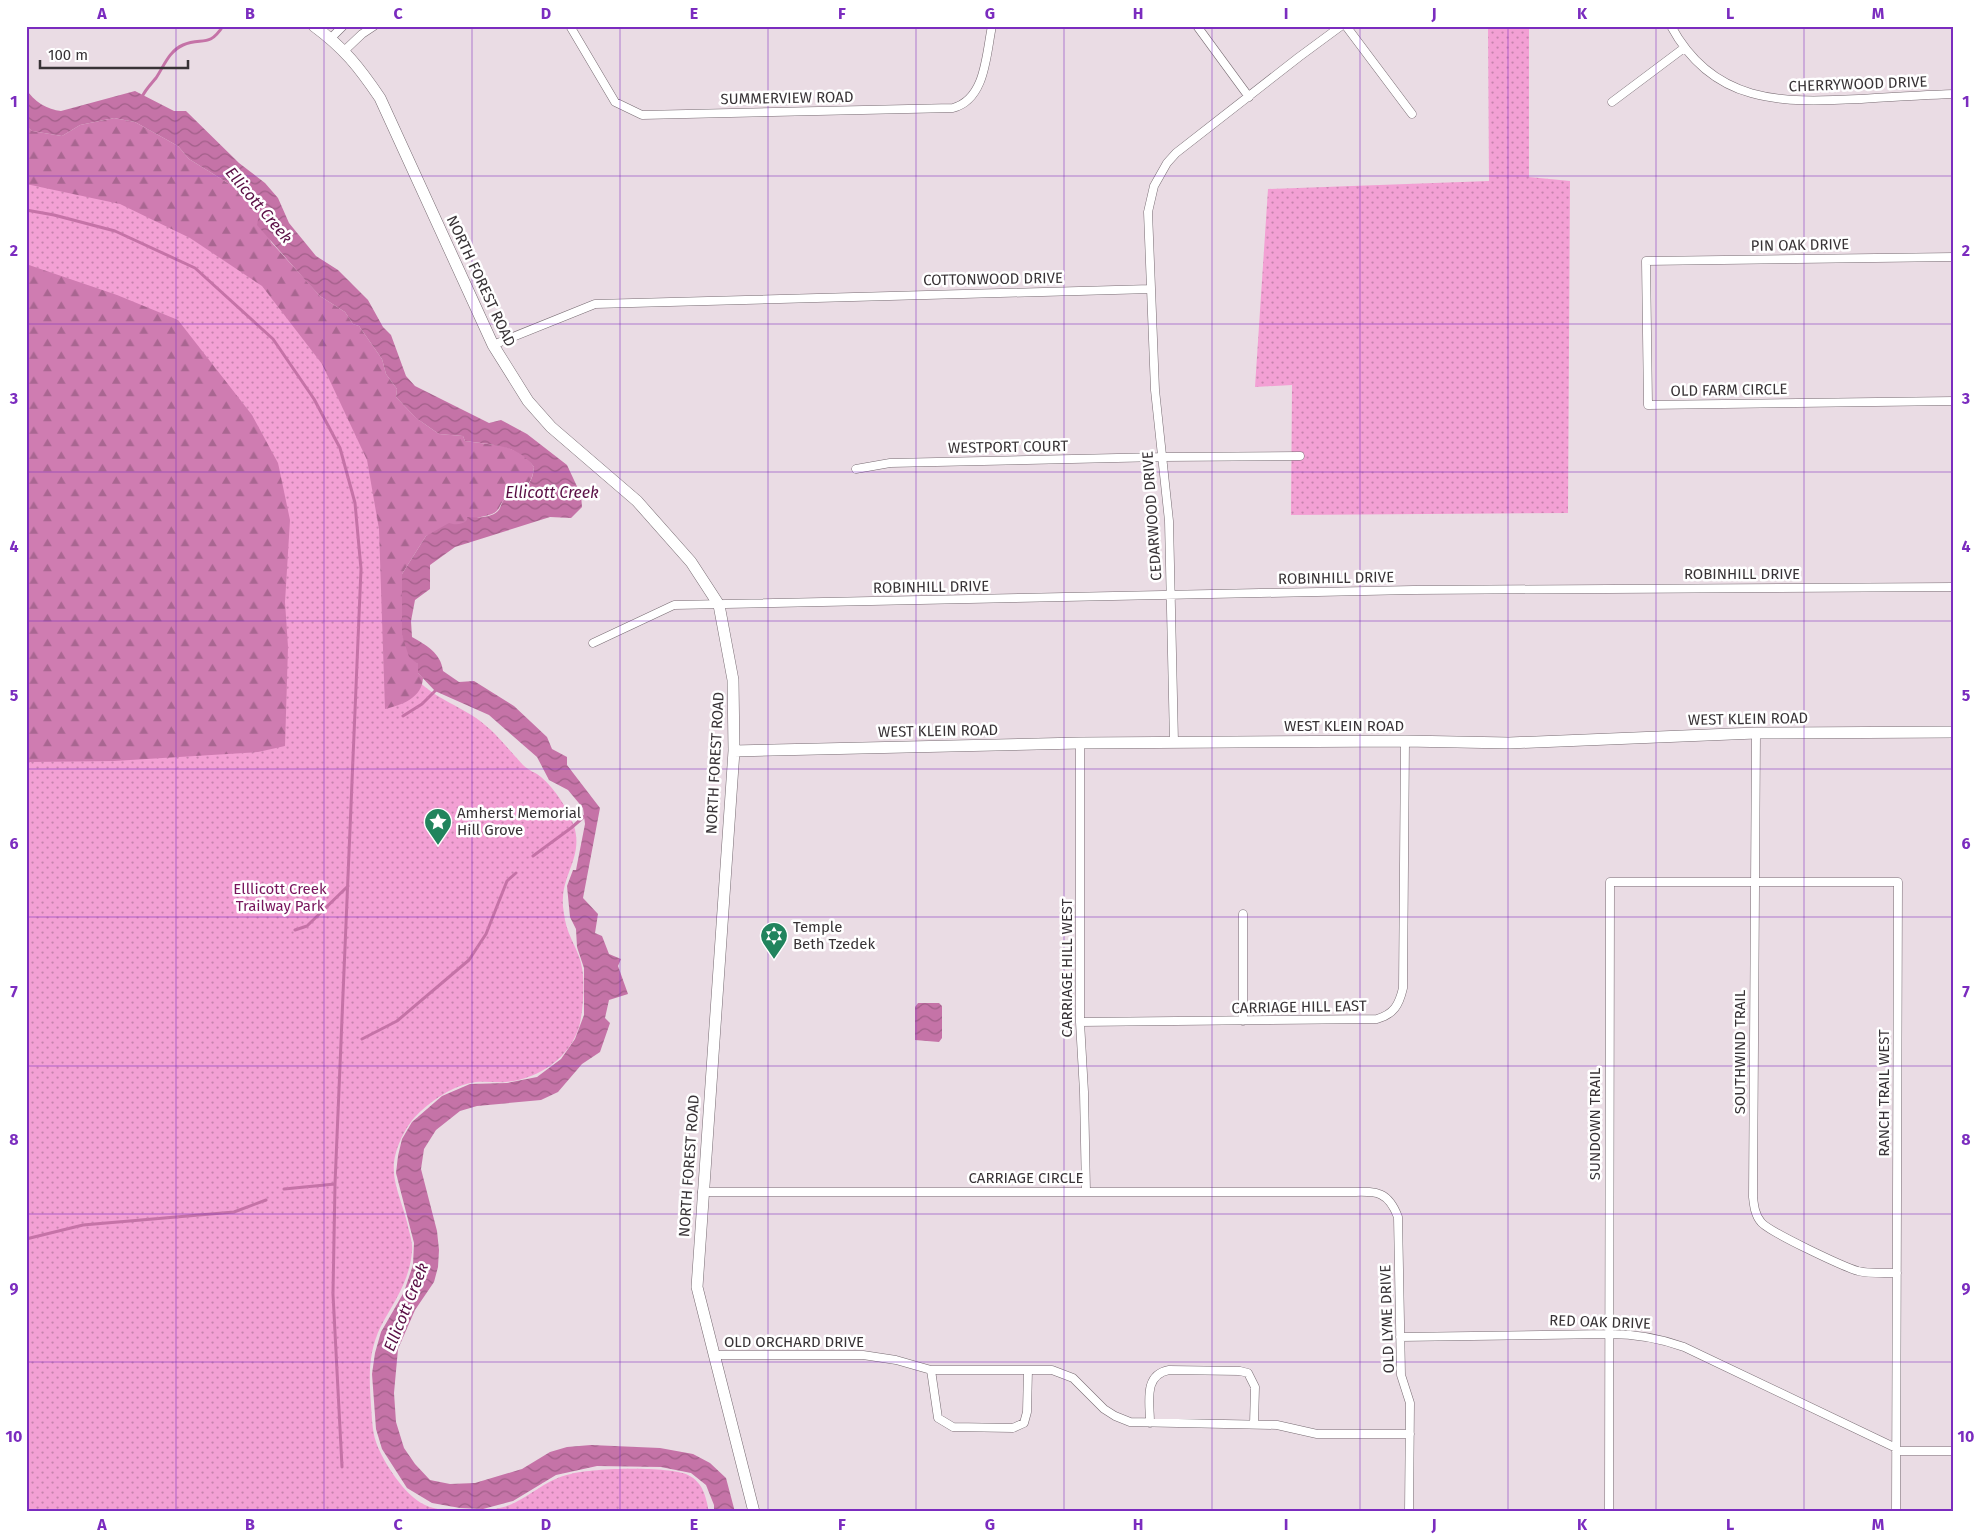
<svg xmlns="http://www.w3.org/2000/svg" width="1980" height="1538" viewBox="0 0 1980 1538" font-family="'Fira Sans',sans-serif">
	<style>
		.grass { fill: url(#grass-dots) }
		.forest { fill: url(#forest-firs) }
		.water { fill: url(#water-waves) }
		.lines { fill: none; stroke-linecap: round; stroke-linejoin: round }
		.stream { stroke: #c573a7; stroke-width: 3 }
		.street-casing { stroke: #776b72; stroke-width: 9 }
		.secondary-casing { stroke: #776b72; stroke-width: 12 }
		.street { stroke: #fff; stroke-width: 8 }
		.secondary { stroke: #fff; stroke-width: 11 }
		.grid { fill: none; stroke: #7b2cbf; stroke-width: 1; stroke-opacity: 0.55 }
		.labels { text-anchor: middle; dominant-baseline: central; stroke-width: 5; stroke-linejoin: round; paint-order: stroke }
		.street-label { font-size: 15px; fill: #383336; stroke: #fff }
		.poi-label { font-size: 15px; fill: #383336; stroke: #fff; text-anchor: start }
		.park-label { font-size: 15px; fill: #77145c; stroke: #fff }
		.water-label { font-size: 16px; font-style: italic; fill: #5a0f45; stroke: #fff }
		.neatline { fill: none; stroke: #7b2cbf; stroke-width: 2 }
		.grid-label { font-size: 16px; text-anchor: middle; font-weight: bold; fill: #7b2cbf }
	</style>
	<defs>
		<pattern id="grass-dots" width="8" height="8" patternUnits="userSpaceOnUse" patternTransform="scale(1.25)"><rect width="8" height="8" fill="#f3a0d4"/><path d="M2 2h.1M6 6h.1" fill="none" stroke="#c683ad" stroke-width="1.8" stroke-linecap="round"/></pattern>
		<pattern id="forest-firs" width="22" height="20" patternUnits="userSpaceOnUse" patternTransform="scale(1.25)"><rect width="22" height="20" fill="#cf7cb1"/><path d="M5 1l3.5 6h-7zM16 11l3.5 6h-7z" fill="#a96691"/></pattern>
		<pattern id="water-waves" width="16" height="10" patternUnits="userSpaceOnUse" patternTransform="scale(1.25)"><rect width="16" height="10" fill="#c573a7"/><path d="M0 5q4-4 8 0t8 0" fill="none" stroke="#a15f89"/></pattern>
	</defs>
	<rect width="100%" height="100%" fill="#eadce4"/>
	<!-- grass -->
	<path class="grass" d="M1488,26H1529V177L1570,181L1568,513L1291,515L1292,385L1255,387L1268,189L1489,181Z
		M83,127L391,397L442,439L507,449L518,442L529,464L423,535L396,577C399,596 404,660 411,672C427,695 454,703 476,718C496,732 507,748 523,765C529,771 535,772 541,777C555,789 568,809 574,826C583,855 564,872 563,898C562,904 564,913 565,920C568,937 580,952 582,968C585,983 583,1013 579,1027C569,1059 538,1079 506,1082C494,1083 481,1080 470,1083C449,1088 429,1102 414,1118C403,1131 392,1155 394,1172C394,1185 404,1209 407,1222C409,1232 413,1242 412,1251C410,1280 394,1302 381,1326C368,1352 369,1377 371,1405C372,1417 372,1430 376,1442C383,1462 405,1496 425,1505C447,1515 490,1514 512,1504C532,1495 547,1479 571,1474C594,1468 667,1466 688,1475C703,1482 706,1497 709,1512H26V129L61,139Z"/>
	<!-- forest -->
	<path class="forest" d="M114,118L135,122L178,146L189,159L236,188L260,215L271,242L320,296L345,312L353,324L359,326L382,359L386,374L397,389L396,397L416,418L439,434L463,436L465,441L503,446L525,455L534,467C533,480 527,489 515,494C512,496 507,497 504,500C499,505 500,511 492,514C482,518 471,517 462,524L426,536L402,574V635L418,664V673L423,678C422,698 402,705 385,709L379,529L367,460L322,364L262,286L190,238L120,204L26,184V126L32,131L62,136L80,125Z
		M26,264L117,295L178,320L252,415L278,463L290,520L285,602L288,647L285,746L258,752L114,761L30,762L26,765Z"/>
	<!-- water -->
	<path class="water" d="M26,89C33,101 48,110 61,111L135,91L174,111H186L239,163L265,183L278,198L289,223L316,256L338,270L368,300L383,327L391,335L406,376L415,386L489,423L501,420L527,434L567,465L581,495L582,507L571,518L550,517L455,547L430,565V589L415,600L411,621L412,637C426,645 441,653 443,671L459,682L474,681L514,706L547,737L552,749L567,757V765L600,808L583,898L598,914L595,933L602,936L609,954L621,959L618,966L628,994L609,1000L605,1018L610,1023L600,1052L582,1064L558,1092L541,1100L477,1106L460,1111L436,1130L424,1149L421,1169L437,1231L439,1250L438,1267L434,1282L415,1310L398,1349L394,1393L396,1422L404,1448L415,1464L430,1480L450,1484L475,1483L522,1469L550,1452L567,1447L591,1445L660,1448L693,1454L710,1463L726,1478L735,1512H714V1505L706,1485L691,1473L661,1467L597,1466L556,1475L513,1501L483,1509L460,1508L432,1503L407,1488L382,1449L376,1429L372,1374L375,1353L381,1332L404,1292L413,1265L414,1243L396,1173L398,1156L402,1139L412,1122L442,1096L470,1084L507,1083L537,1077L561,1059L575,1039L584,1015V968L577,947L576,929L570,917L567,886L573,870H576L585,824L583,808L568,790L549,780L537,757L489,715L435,691L418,673V664L409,657L402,635V574L426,536L449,523C456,525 461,525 467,520V517C476,518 491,518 498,511C501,508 501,503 504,500C506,498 511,496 515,495C527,489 533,481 534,467C517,444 492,445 465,441L463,436L439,434L416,418L396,397L397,389L386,374L382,359L359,326L353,324L345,312L320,296L306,281L257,225L259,215L236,188L189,159L178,146L135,122L114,118L80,125L62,136L32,131L26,126Z
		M918,1003H939L942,1006V1038L939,1042L915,1040V1007Z"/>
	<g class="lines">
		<!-- stream -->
		<path class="stream" d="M142,97C145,90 151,84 156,78C164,66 169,51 183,45C202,37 209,48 223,26
			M26,210L54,215L115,231L195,268L273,339L314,399L340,448L355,503L361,569L335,1184L333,1294L342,1467
			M403,716L422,704L437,689
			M533,856L571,828L586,815
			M295,930L307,926L348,886
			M362,1039L397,1021L469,960L486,934L507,881L516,873
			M284,1189L335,1184
			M26,1239L83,1225L234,1212L266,1200"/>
		<defs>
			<path id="street" d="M570,26L615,102L642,115L953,108C986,99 986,54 992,26
				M1197,26L1249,97
				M1346,26L1412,114
				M1671,26C1713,104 1781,103 1859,99C1891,97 1922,95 1954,94
				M330,39L343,26
				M344,51L362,34L374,26
				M1612,102L1684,48
				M1954,257L1646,261L1648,405L1954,401
				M493,345L595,304L1151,289
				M856,469L890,463L1162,457L1300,456
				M593,643L674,605L1413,590L1954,587
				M1756,733L1753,1197C1754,1206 1755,1215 1761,1222C1769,1232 1844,1267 1858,1271C1870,1274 1884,1273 1897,1273
				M1174,742L1169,521L1155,390L1148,212L1154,186L1167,163L1176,153L1299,57L1341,26
				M1080,743V1022L1084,1092L1086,1192
				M1243,1021V914
				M1080,1022L1377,1019C1394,1014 1399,1005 1403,988L1405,741
				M702,1192H1341C1370,1193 1386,1185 1398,1217L1401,1375L1410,1403L1409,1512
				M1400,1337L1609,1334C1636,1334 1659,1338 1684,1347L1896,1448
				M714,1355H863L896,1360L931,1370H1052L1073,1378L1104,1409L1115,1416L1130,1422L1277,1425L1317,1434H1410
				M931,1370L938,1418L953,1427L1013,1428L1024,1423L1027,1412L1028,1370
				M1150,1423C1150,1402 1143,1375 1169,1370L1240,1371L1248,1373L1255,1387L1254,1424
				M1896,1451H1954
				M1609,1512L1610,882H1898L1896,1512"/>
			<path id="secondary" d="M314,26C344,48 359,67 380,98L493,345L528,401L551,427L637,501L691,562L719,605L733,680L734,751L697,1287L754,1512
				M734,751L1080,743L1405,741L1509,743L1756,733L1954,732"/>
		</defs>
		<!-- street casing -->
		<use href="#street" class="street-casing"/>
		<!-- secondary casing -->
		<use href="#secondary" class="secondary-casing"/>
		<!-- street -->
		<use href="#street" class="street"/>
		<!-- secondary -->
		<use href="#secondary" class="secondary"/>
	</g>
	<!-- grid -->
	<path class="grid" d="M176,26V1512M324,26V1512M472,26V1512M620,26V1512M768,26V1512M916,26V1512M1064,26V1512M1212,26V1512M1360,26V1512M1508,26V1512M1656,26V1512M1804,26V1512M26,176H1954M26,324H1954M26,472H1954M26,621H1954M26,769H1954M26,917H1954M26,1066H1954M26,1214H1954M26,1362H1954"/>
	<!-- icons -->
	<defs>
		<symbol id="sight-pin" viewBox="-11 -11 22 30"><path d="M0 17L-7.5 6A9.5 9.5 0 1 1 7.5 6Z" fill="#21845d" stroke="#fff"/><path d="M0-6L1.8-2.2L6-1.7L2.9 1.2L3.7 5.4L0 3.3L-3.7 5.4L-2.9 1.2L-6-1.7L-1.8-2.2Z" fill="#fff"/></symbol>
		<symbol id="synagogue-pin" viewBox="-11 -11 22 30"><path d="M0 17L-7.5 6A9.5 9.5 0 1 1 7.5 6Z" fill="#21845d" stroke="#fff"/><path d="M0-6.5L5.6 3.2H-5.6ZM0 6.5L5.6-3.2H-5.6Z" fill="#fff"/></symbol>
	</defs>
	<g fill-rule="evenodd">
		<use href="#sight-pin" x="422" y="806" width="32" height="43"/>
		<use href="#synagogue-pin" x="758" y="920" width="32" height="43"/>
	</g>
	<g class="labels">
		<!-- street labels -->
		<g class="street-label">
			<text transform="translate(1858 84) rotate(-2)">CHERRYWOOD DRIVE</text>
			<text transform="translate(787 98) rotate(-1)">SUMMERVIEW ROAD</text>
			<text transform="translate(1800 245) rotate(-1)">PIN OAK DRIVE</text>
			<text transform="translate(993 279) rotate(-1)">COTTONWOOD DRIVE</text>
			<text transform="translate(481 281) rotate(65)">NORTH FOREST ROAD</text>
			<text transform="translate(1729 390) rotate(-1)">OLD FARM CIRCLE</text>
			<text transform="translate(1008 447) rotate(-1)">WESTPORT COURT</text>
			<text transform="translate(1152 516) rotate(-94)">CEDARWOOD DRIVE</text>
			<text x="1742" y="574">ROBINHILL DRIVE</text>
			<text transform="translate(1336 578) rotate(-1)">ROBINHILL DRIVE</text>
			<text transform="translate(931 587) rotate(-1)">ROBINHILL DRIVE</text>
			<text transform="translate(1748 719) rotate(-1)">WEST KLEIN ROAD</text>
			<text x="1344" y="726">WEST KLEIN ROAD</text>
			<text transform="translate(938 731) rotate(-1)">WEST KLEIN ROAD</text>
			<text transform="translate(715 763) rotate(-87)">NORTH FOREST ROAD</text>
			<text transform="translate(1067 968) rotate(-90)">CARRIAGE HILL WEST</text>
			<text transform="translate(1299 1007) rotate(-1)">CARRIAGE HILL EAST</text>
			<text transform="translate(1740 1052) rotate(-90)">SOUTHWIND TRAIL</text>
			<text transform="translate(1884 1093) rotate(-90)">RANCH TRAIL WEST</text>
			<text transform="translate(1595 1124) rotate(-90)">SUNDOWN TRAIL</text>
			<text transform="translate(689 1166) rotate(-86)">NORTH FOREST ROAD</text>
			<text x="1026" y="1178">CARRIAGE CIRCLE</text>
			<text transform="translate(1387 1319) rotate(-92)">OLD LYME DRIVE</text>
			<text transform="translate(1600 1322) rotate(2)">RED OAK DRIVE</text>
			<text x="794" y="1342">OLD ORCHARD DRIVE</text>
		</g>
		<!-- poi labels -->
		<g class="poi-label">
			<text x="457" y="813">Amherst Memorial<tspan x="457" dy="17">Hill Grove</tspan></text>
			<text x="793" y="927">Temple<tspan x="793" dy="17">Beth Tzedek</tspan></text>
		</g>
		<!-- park labels -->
		<g class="park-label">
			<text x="280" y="889">Elllicott Creek<tspan x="280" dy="17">Trailway Park</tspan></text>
		</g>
		<!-- water labels -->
		<g class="water-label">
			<text transform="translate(259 205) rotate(50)">Ellicott Creek</text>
			<text x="552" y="492">Ellicott Creek</text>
			<text transform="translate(406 1307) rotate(-68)">Ellicott Creek</text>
		</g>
	</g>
	<!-- border -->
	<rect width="1980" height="1538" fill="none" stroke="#ffffff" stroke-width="55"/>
	<!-- scale -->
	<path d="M40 60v8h148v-8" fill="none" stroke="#383336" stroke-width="2.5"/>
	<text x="48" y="60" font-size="15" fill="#383336" stroke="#ffffff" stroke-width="4" paint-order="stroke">100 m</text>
	<rect x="28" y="28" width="1924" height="1482" class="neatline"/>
	<g class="grid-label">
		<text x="102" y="19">A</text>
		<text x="250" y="19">B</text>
		<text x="398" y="19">C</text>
		<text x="546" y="19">D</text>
		<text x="694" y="19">E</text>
		<text x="842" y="19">F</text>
		<text x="990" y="19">G</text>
		<text x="1138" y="19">H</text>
		<text x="1286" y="19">I</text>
		<text x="1434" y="19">J</text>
		<text x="1582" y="19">K</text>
		<text x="1730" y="19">L</text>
		<text x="1878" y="19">M</text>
		<text x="14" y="107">1</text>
		<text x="1966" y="107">1</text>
		<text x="14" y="256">2</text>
		<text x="1966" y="256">2</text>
		<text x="14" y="404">3</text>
		<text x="1966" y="404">3</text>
		<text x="14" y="552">4</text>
		<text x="1966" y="552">4</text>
		<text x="14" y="701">5</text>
		<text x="1966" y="701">5</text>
		<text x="14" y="849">6</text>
		<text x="1966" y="849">6</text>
		<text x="14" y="997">7</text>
		<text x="1966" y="997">7</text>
		<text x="14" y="1145">8</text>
		<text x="1966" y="1145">8</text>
		<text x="14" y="1294">9</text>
		<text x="1966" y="1294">9</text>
		<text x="14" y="1442">10</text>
		<text x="1966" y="1442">10</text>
		<text x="102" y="1530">A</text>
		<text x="250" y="1530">B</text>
		<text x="398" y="1530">C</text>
		<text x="546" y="1530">D</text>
		<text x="694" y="1530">E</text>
		<text x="842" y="1530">F</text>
		<text x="990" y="1530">G</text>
		<text x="1138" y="1530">H</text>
		<text x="1286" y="1530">I</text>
		<text x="1434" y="1530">J</text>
		<text x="1582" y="1530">K</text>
		<text x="1730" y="1530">L</text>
		<text x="1878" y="1530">M</text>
	</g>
</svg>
